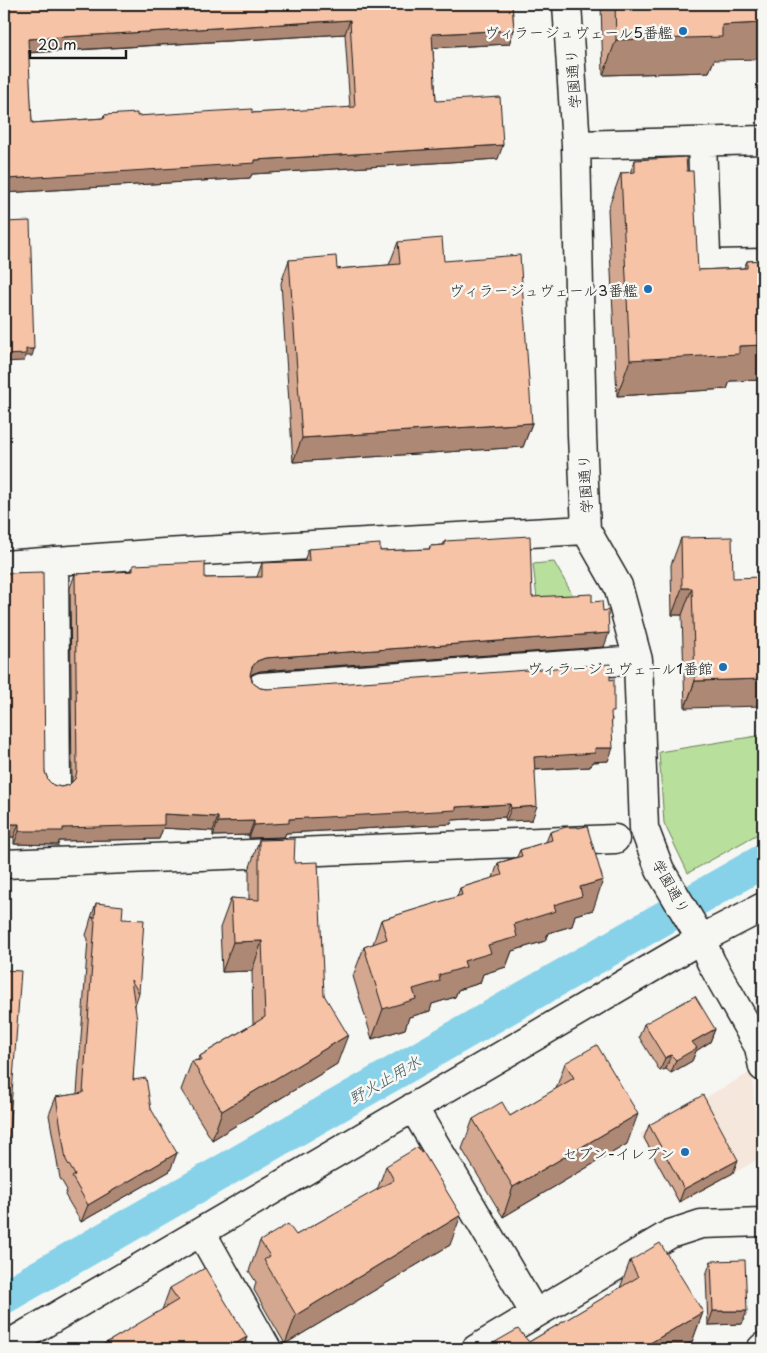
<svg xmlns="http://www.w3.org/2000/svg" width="767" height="1353" viewBox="0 0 767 1353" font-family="'Playpen Sans','Klee One',sans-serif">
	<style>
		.built { fill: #f6e7dc }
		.green { fill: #b8df9b; stroke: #6a7e5c }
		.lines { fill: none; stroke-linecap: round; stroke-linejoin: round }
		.canal { stroke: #88d2e9; stroke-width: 34 }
		.minor-casing { stroke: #1c1c1c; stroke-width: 31 }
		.minor { stroke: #f6f6f2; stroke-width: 28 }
		.wall { fill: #d4a890; stroke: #1c1c1c; fill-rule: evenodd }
		.shaded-wall { fill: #ad8875; stroke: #1c1c1c }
		.building { fill: #f7c3a7; stroke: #1c1c1c; fill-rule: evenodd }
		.poi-dot { fill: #1f6fb2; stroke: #f6f6f2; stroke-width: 2 }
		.labels { text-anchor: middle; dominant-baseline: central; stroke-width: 5; stroke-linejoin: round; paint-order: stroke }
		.poi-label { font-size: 15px; fill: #1c1c1c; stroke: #f6f6f2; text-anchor: end }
		.street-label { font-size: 15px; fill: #1c1c1c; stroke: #f6f6f2 }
		.water-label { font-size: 16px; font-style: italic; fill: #425c64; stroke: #f6f6f2 }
	</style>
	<rect width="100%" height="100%" fill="#f6f6f2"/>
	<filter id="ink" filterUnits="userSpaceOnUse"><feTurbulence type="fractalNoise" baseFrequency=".02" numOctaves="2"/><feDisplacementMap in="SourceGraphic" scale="10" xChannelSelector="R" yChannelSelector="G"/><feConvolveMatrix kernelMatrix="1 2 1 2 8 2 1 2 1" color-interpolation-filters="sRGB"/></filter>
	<g filter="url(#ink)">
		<!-- built -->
		<path class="built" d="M751,1072L753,1080L757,1160L679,1204L640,1134Z"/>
		<!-- green -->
		<path class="green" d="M554,562L584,615L539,616L533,564Z
			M763,735V831L688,873L664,823L659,752Z"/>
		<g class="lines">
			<!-- canal -->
			<path class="canal" d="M4,1297L763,861"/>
			<defs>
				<path id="minor" d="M567,4L576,145L582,435L586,530L618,586L638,660L644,828L660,870L701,939L711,962L759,1047L763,1067
					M702,142L706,254L708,261L717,264L763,263
					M576,145L763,140
					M54,561L56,785
					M4,565L164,553L586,530
					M261,687L638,660
					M4,864L615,839
					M413,1107L535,1314
					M201,1232L267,1349
					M4,1347L701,939L763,907
					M476,1349L670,1234L701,1224L763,1222
					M761,1349L763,1347"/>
			</defs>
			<!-- minor casing -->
			<use href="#minor" class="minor-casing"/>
			<!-- minor -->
			<use href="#minor" class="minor"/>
		</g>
		<!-- wall -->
		<path class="wall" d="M4,4H512L514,30L509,44L433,48L436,101L498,159L252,174L250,178L4,193ZM345,34L350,108L252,113L137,116L104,115L103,118L32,123L28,53Z
			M601,4H763L714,60L709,72L603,75Z
			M635,160L687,171L698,270L744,268L747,261L763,260V380L730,381L727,389L617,396L608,209L621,173H630Z
			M398,242L444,261L532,423L523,447L293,462L281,283L289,260L337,269L389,265Z
			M681,538L733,578L685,708L682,615H672L671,565Z
			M445,541L532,597L592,602L604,647L260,671L252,674L251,676L253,683L260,688L267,689L612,718L608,761L592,762L590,767L535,770L532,820L506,821L505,817L452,820L451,824L286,833L284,837L249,838V835L213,836V831L163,828L159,839L59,841L58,845L14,844V837H4V578L6,573L45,772L48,780L53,785L61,787L69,785L72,782L70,588L75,574L131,572L133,565L205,578L257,577L262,563L304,562L308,549L380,551L429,549L430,546L443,545Z
			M550,832L593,910L575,915L572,926L548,933L545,941L512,951L506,967L483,974L480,983L458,990L455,997L432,1004L430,1011L409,1017L405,1029L372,1039L353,976L364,947L373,944L381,920L457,897L460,888L493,878L498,863L517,857L520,850L546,842Z
			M259,840L294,863L324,995L337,1064L212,1140L181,1090L192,1061L198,1060L200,1056L253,1024L252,971L222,972L220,928L231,898L249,900V870Z
			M96,903L122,919L139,993L135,1005L133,1080L151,1109L170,1171L81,1222L65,1195L67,1190L60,1178L49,1115L56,1097L77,1094L88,939L86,935L89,926L90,921Z
			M644,1024L715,1029L710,1042L696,1051L692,1061L671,1073L666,1069L660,1071L639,1037Z
			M565,1063L627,1144L503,1217L462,1149L473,1119L510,1116L556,1089Z
			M649,1125L733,1173L679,1202L644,1138Z
			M386,1166L450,1245L285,1344L254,1290L256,1282L249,1271L260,1241L296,1235L377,1190Z
			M630,1261L703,1312L692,1342L680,1349H483L529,1342L620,1288Z
			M711,1261L742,1324L708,1325L706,1275Z
			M170,1288L247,1337L242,1349H96L162,1310Z"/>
		<!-- shaded-wall -->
		<path class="shaded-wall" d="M350,20L345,34L22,53L28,39Z
			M763,23V59L714,60L709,72L603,75L616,40L722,25Z
			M514,30L509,44L427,48L432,34Z
			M503,145L498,159L252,174L250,178L4,193V188L7,179L255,160Z
			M763,345V380L730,381L727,389L617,396L630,360L739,346Z
			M26,349H34L32,356H26L24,361L4,362V355Z
			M532,423L523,447L293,462L302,438Z
			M682,588H692L682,615H672Z
			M609,633L604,647L260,671L252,674L247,681L252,667L257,661L265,658Z
			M763,679V706L685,708L695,681Z
			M595,748H613L608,761L592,762L590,767L529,770L534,757Z
			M510,804L505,817L452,820L451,824L286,833L284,837L249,838L254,825L289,819L456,807Z
			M537,806L532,820L506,821L511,808Z
			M164,814L218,817L213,831L163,828L159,839L59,841L58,845L14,844L19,831L63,828Z
			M254,821L249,835L213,836L218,822Z
			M4,824H19L14,837H4Z
			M603,880L593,910L575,915L572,926L548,933L545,941L512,951L506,967L483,974L480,983L458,990L455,997L432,1004L430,1011L409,1017L405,1029L372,1039L383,1009L413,989L464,961L488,945L514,924L554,905L580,887Z
			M262,941L252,971L222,972L233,942Z
			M715,1029L710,1042L696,1051L692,1061L671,1073L676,1060L692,1042Z
			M348,1035L337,1064L212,1140L222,1111Z
			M671,1055L666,1069L660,1071L665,1058Z
			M638,1114L627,1144L503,1217L513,1187Z
			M177,1153L170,1171L81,1222L88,1205Z
			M738,1160L733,1173L679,1202L684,1189Z
			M461,1215L450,1245L285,1344L296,1315Z
			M713,1311H747L742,1324L708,1325Z
			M703,1312L692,1342L680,1349H640Z
			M247,1337L242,1349H226Z"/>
		<!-- building -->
		<path class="building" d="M4,4H512L514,30L432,34L436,101L500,97L503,145L255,160V163L7,179L4,119ZM350,20L355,107L252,113V109L137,116V113L104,115L105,118L32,123L28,39Z
			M615,4H763V23L722,25V37L616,40Z
			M686,157L687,171H693L698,270L747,268V261L763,260V345L739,346V354L630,360L621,173L635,172V160Z
			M30,221L34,349H26V354L4,355V222Z
			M442,238L444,261L520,255L532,423L302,438L289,260L336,256L337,269L400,264L398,242Z
			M530,536L532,597L592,594V602L602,601L603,611L608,610L609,633L265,658L257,661L252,667L250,675L253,683L260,688L267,689L610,664V680L614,679V712H611L613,748H595V753L534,757L537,806L511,808L510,804L456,807V810L289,819V823L254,825V821L218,822V817L164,814V825L63,828V831H19V824H4V584H6V573L43,572L45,772L48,780L53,785L61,787L69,785L75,779L77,771L75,574L133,571V565L205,562V578L262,577V563L309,561L308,549L380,544V551L430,549V546L445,545V541Z
			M732,537L733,578L763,577V679L695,681L692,588H682L681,538Z
			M587,826L603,880L580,887L582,896L554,905L556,911L514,924L517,937L488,945L491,953L464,961L466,967L439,975L440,981L413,989L416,999L383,1009L364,947L387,939L381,920L462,895L460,888L502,875L498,863L522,856L520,850L552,840L550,832L566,827H578V828Z
			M295,839L294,863L318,862L324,995L348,1035L222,1111L192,1061L202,1060L200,1056L265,1017L262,941L233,942L231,898L259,900V840Z
			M96,903L123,906L122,919L144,920L139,993L131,980L137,1020L133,1080L146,1078L151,1109L177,1153L88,1205L72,1177L75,1175L66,1160L56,1097L83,1093L95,921L92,917L95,918Z
			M4,970L21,971L4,1202Z
			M695,996L715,1029L692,1042L697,1048L676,1060L671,1055L665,1058L644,1024Z
			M597,1045L638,1114L513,1187L473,1119L502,1102L510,1116L574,1078L565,1063Z
			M703,1095L738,1160L684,1189L649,1125Z
			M418,1147L421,1153L423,1152L461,1215L296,1315L264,1260L270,1256L260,1241L288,1224L296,1235L394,1180L386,1166Z
			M660,1243L703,1312L640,1349H483L518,1329L529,1342L638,1277L630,1261Z
			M745,1260L747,1311H713L711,1261Z
			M205,1268L247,1337L226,1349H96L178,1300L170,1288Z"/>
	</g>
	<!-- markers -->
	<g class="poi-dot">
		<circle cx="683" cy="31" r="5"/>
		<circle cx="648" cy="289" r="5"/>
		<circle cx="723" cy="667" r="5"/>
		<circle cx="685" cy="1152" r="5"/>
	</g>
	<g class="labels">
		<!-- poi labels -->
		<g class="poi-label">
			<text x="673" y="31">ヴィラージュヴェール5番艦</text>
			<text x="638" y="289">ヴィラージュヴェール3番艦</text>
			<text x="713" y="667">ヴィラージュヴェール1番館</text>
			<text x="675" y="1152">セブン-イレブン</text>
		</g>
		<!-- street labels -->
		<g class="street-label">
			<text transform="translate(572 79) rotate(-94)">学園通り</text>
			<text transform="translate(584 484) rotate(-93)">学園通り</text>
			<text transform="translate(672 886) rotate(61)">学園通り</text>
		</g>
		<!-- water labels -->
		<g class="water-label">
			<text transform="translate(384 1079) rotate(-30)">野火止用水</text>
		</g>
	</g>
	<!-- margin -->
	<rect width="767" height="1353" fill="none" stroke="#f6f6f2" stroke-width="20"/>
	<rect x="10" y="10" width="747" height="1333" fill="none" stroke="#1c1c1c" stroke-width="2" filter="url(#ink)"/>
	<!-- scale -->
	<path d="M30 50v8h96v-8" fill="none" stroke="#1c1c1c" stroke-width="2.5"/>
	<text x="38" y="50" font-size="15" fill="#1c1c1c" stroke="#f6f6f2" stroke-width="4" paint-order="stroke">20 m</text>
</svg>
